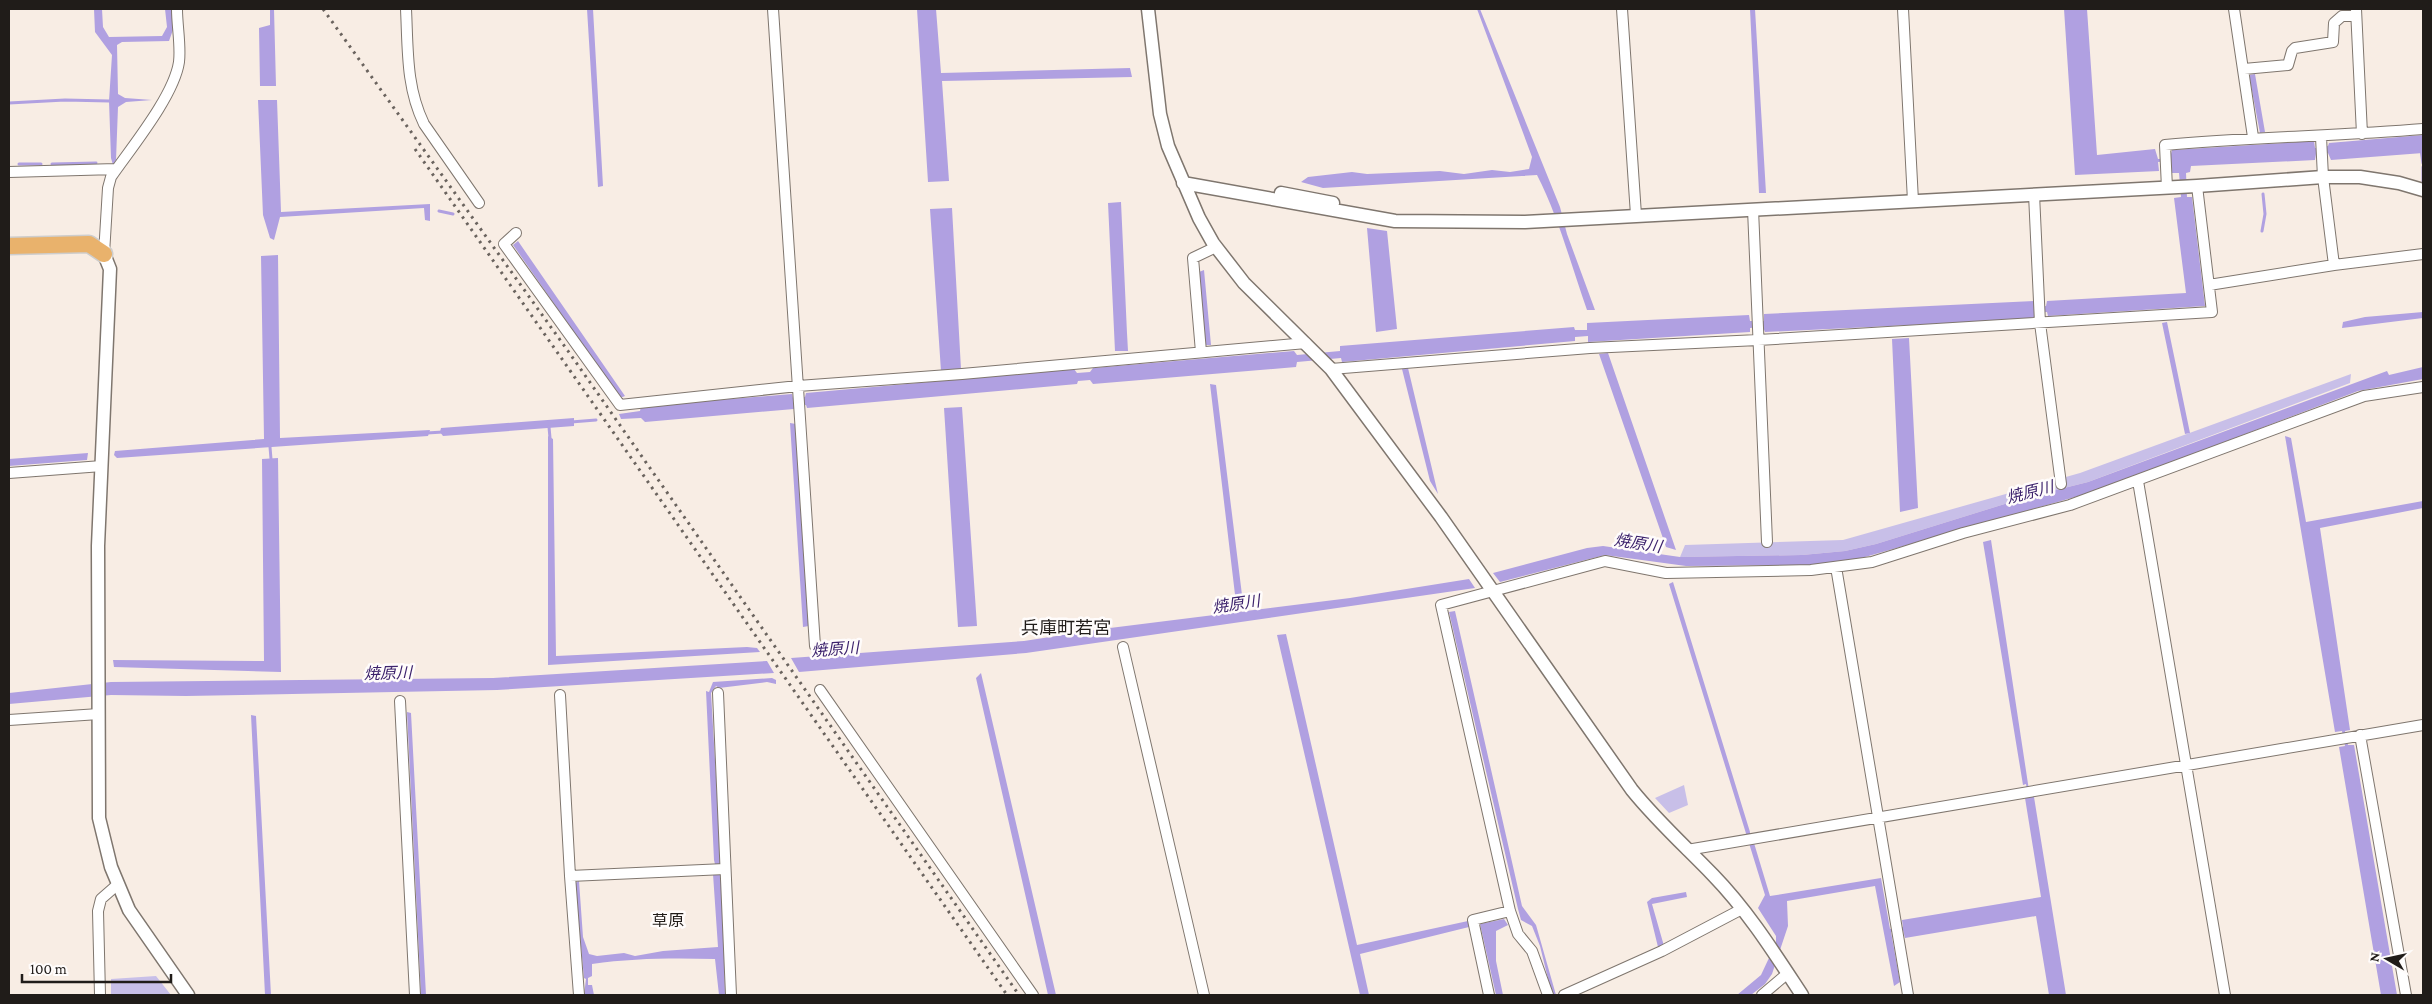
<svg xmlns="http://www.w3.org/2000/svg" width="2432" height="1004" viewBox="0 0 2432 1004" font-family="'Crimson Pro','Noto Sans JP',serif">
	<style>
		.green { fill: #c8bfe8 }
		.water { fill: #b0a0e1 }
		.lines { fill: none; stroke-linecap: round; stroke-linejoin: round }
		.stream { stroke: #b0a0e1; stroke-width: 3 }
		.minor-casing { stroke: #7f766e; stroke-width: 12 }
		.tertiary-casing { stroke: #7f766e; stroke-width: 15 }
		.primary-casing { stroke: #cecdcc; stroke-width: 19 }
		.minor { stroke: #fff; stroke-width: 10 }
		.tertiary { stroke: #fff; stroke-width: 12 }
		.primary { stroke: #e9b26c; stroke-width: 16 }
		.rail { stroke: #6a635e; stroke-width: 3; stroke-dasharray: 2.5 5; stroke-linecap: butt }
		.labels { text-anchor: middle; dominant-baseline: central; stroke-width: 5; stroke-linejoin: round; paint-order: stroke }
		.water-label { font-size: 16px; font-style: italic; fill: #3d236d; stroke: #fffcfb }
		.neighbourhood-label { font-size: 16px; fill: #201c19; stroke: #fffcfb }
		.quarter-label { font-size: 18px; fill: #201c19; stroke: #fffcfb }
	</style>
	<rect width="100%" height="100%" fill="#f8ede4"/>
	<!-- green -->
	<path class="green" d="M2351,374L2350,383L2088,482L2024,498L1876,544L1845,551L1802,555L1680,557L1685,545L1843,540L2080,473Z
		M1684,785L1688,805L1669,813L1655,798Z
		M156,976L171,995H111V979Z"/>
	<!-- water -->
	<path class="water" d="M94,9H102L103,27L109,37L162,36L167,27L165,9H173L174,27L169,41L122,42L117,45L118,94L125,98L152,100L126,102L118,107L116,160L113,165L111,158L109,101L112,55L95,32Z
		M270,9H274L276,86H260L259,28L270,25Z
		M587,9H593L603,186L598,187Z
		M917,9H936L941,73L1130,68L1132,77L942,81L949,181L928,182Z
		M1477,9H1480L1560,207L1567,234L1595,310H1587C1571,265 1559,218 1537,175L1323,188L1301,182L1308,177L1352,172L1367,174L1440,171L1464,174L1492,170L1510,172L1529,169L1532,157Z
		M1750,9H1755L1766,193H1759Z
		M2064,9H2087L2097,155L2155,149L2158,159L2170,158L2172,150L2314,141L2315,148L2328,146L2329,143L2423,135V153L2331,160L2328,153L2316,154L2315,160L2191,166L2190,172L2186,173L2187,197H2192L2205,306L2048,316L2047,312L2035,313L2036,319L1765,332L1763,327L1750,328V332L1588,342V336L1575,337V341L1342,362L1341,358L1297,362L1296,367L1093,384L1090,380L1078,381L1077,384L807,408L806,405L794,406V409L645,422L641,418L621,419L619,414L640,411L641,406L792,394L793,398L805,397L806,393L1074,369L1077,373L1090,372L1093,368L1294,351L1297,355L1340,351V346L1574,327L1575,330H1587V323L1749,315L1750,321H1764V314L2034,301V307L2046,306L2047,301L2186,293L2174,198L2181,197L2179,173H2171V161L2158,162L2159,171L2075,175Z
		M2255,74L2265,132L2260,133L2249,75Z
		M258,100H277L281,212L430,204V221L425,220L424,208L280,217L274,240L270,238L263,215Z
		M1121,202L1127,333L1128,351H1115L1108,203Z
		M952,208L961,369L941,371L930,209Z
		M1367,228L1387,231L1397,329L1376,332Z
		M518,241L625,396L620,398L513,245Z
		M278,255L280,438L430,430L428,436L117,458L114,455L115,451L264,439L261,256Z
		M1204,270L1211,345H1205L1199,272Z
		M2423,312V318L2342,328L2343,322L2365,317Z
		M2167,322L2190,433L2185,434L2162,323Z
		M1909,338L1918,508L1900,512L1892,339Z
		M1608,353L1676,550L1666,547L1599,354Z
		M2423,367V379L2358,391L2096,491L1851,561L1809,565L1686,566L1605,555L1500,582L1493,573L1587,548L1603,546L1680,557L1802,555L1845,551L1876,544L2024,498L2088,482L2387,371L2389,375Z
		M1408,368L1438,494L1430,481L1402,369Z
		M1210,384L1216,385L1243,603H1236Z
		M962,407L977,626L958,627L944,408Z
		M574,418V426L443,436L440,432L441,428Z
		M790,423L796,424L809,626L803,627Z
		M548,436L553,439L556,656L747,647L757,648L760,652L548,665Z
		M2285,436L2291,438L2306,522L2423,501V508L2320,528L2350,730L2345,731L2348,745H2354L2397,995H2381L2339,747L2345,746L2342,731L2335,732Z
		M88,453L87,460L9,466V459Z
		M278,458L281,672L114,667L113,660L264,661L262,459Z
		M1991,540L2030,797H2034L2066,995H2049L2036,916L1905,938L1903,930L1891,932L1900,982L1894,986L1875,886L1787,901L1788,926L1772,974L1765,984L1751,995H1737L1761,975L1776,943V936L1758,908L1765,895L1669,584L1673,582L1750,832L1751,844L1754,843L1770,896L1881,878L1890,929L1903,927L1902,920L2041,897L2025,798L2028,797L2026,784L2023,785L1983,542Z
		M1469,579L1475,588L1026,653L799,672L791,658L1024,641L1102,629L1350,598Z
		M1455,611L1522,906L1536,925L1556,995H1552L1540,946L1532,926L1521,920L1518,909L1449,612Z
		M1286,634L1357,945L1468,921L1469,927L1360,954L1369,995H1360L1277,635Z
		M767,661L774,673L497,690L186,696L111,695L9,704V693L111,682L493,678Z
		M981,673L1056,995H1048L976,678Z
		M772,678L776,680V684L767,682L719,688L716,686L711,693L721,861L719,873L722,876L725,995H719L715,959C674,958 633,958 592,964V976L588,978V985H592L594,995H584L586,979L584,978L575,883L579,881L583,937L589,954L597,956L624,953L635,956L663,951L718,947L713,874L717,873L714,860L706,691L709,692L713,682Z
		M407,712L411,713L426,995H421Z
		M251,715L256,716L271,995H265Z
		M1686,892L1687,897L1652,904L1664,946L1658,947L1647,902L1652,898Z
		M1504,919L1508,925L1496,931V961L1503,995H1496L1480,924Z"/>
	<g class="lines">
		<!-- stream -->
		<path class="stream" d="M9,103L65,100L109,101
			M2421,149L2423,163
			M19,164H41
			M52,164L96,163
			M2423,186V167
			M439,211L453,214
			M2262,231L2265,214L2263,194
			M571,422L596,420
			M549,427L550,438
			M427,433L443,432
			M270,447L271,459"/>
		<defs>
			<path id="minor" d="M406,9C408,49 406,87 424,124L479,203
				M773,9L815,646
				M1622,9L1636,215
				M1903,9L1913,201
				M2234,9L2253,137
				M2356,9L2362,134
				M2244,69L2288,65L2292,51L2295,48L2333,42L2334,23L2342,16H2356
				M2321,137L2323,177L2334,265
				M9,172L116,169
				M2167,188L2165,145C2251,137 2337,136 2423,129
				M2034,194L2040,323L2061,484
				M1753,209L1767,542
				M516,233L504,244L620,405L798,386L962,374L1306,343
				M104,254L108,188L111,177C131,148 174,96 179,62C181,46 177,26 177,9
				M2209,285L2334,265L2423,254
				M1201,352L1193,258L1216,247
				M1331,369L1590,348L1758,340L2212,312L2197,186
				M9,473L102,466
				M2138,481L2225,995
				M1836,567L1908,995
				M1123,647L1204,995
				M820,690L1033,995
				M718,693L731,995
				M560,695L570,876L579,995
				M400,701L415,995
				M9,720L99,714
				M2360,735L2406,995
				M1687,850L2423,725
				M570,876L725,869
				M100,995L98,911L101,899L117,885
				M1489,995L1473,920L1510,911
				M1548,995L1532,951L1518,934L1510,911L1441,605L1605,561L1666,573L1811,570L1872,562L1963,533L2070,505L2364,396L2423,387
				M1564,995L1662,951L1742,909
				M1762,995L1788,973"/>
			<path id="tertiary" d="M1148,9L1160,114L1168,146L1199,218L1213,243L1244,283L1331,369L1441,517L1632,790C1657,821 1686,847 1713,875C1748,911 1775,954 1802,995
				M1183,183L1395,221L1525,222L2197,186L2323,177H2360L2399,183L2423,190
				M1281,193L1333,203
				M104,254L110,269L98,546L99,818L111,867L129,910L188,995"/>
			<path id="primary" d="M9,246L89,244L104,254"/>
		</defs>
		<!-- minor casing -->
		<use href="#minor" class="minor-casing"/>
		<!-- tertiary casing -->
		<use href="#tertiary" class="tertiary-casing"/>
		<!-- primary casing -->
		<use href="#primary" class="primary-casing"/>
		<!-- minor -->
		<use href="#minor" class="minor"/>
		<!-- tertiary -->
		<use href="#tertiary" class="tertiary"/>
		<!-- primary -->
		<use href="#primary" class="primary"/>
		<!-- rail -->
		<path class="rail" d="M323,9L568,351L1019,995
			M415,149L1007,995"/>
	</g>
	<g class="labels">
		<!-- water labels -->
		<g class="water-label">
			<text transform="translate(2030 492) rotate(-14)">焼原川</text>
			<text transform="translate(1638 543) rotate(9)">焼原川</text>
			<text transform="translate(1236 604) rotate(-8)">焼原川</text>
			<text transform="translate(835 649) rotate(-4)">焼原川</text>
			<text transform="translate(388 673) rotate(-1)">焼原川</text>
		</g>
		<!-- neighbourhood labels -->
		<g class="neighbourhood-label">
			<text x="668" y="920">草原</text>
		</g>
		<!-- quarter labels -->
		<g class="quarter-label">
			<text x="1066" y="628">兵庫町若宮</text>
		</g>
	</g>
	<!-- border -->
	<rect width="2432" height="1004" fill="none" stroke="#201c19" stroke-width="20"/>
	<!-- north arrow -->
	<g transform="translate(2387 959) rotate(279)" stroke="#fffcfb" stroke-width="4" paint-order="stroke">
	<path d="M0-4L9 19L0 12L-9 19Z" fill="#201c19"/>
	<text y="-8" font-size="14" font-weight="bold" text-anchor="middle" fill="#201c19">N</text>
	</g>
	<!-- scale -->
	<path d="M22 974v8h149v-8" fill="none" stroke="#201c19" stroke-width="2.5"/>
	<text x="30" y="974" font-size="15" fill="#201c19" stroke="#fffcfb" stroke-width="4" paint-order="stroke">100 m</text>
</svg>
